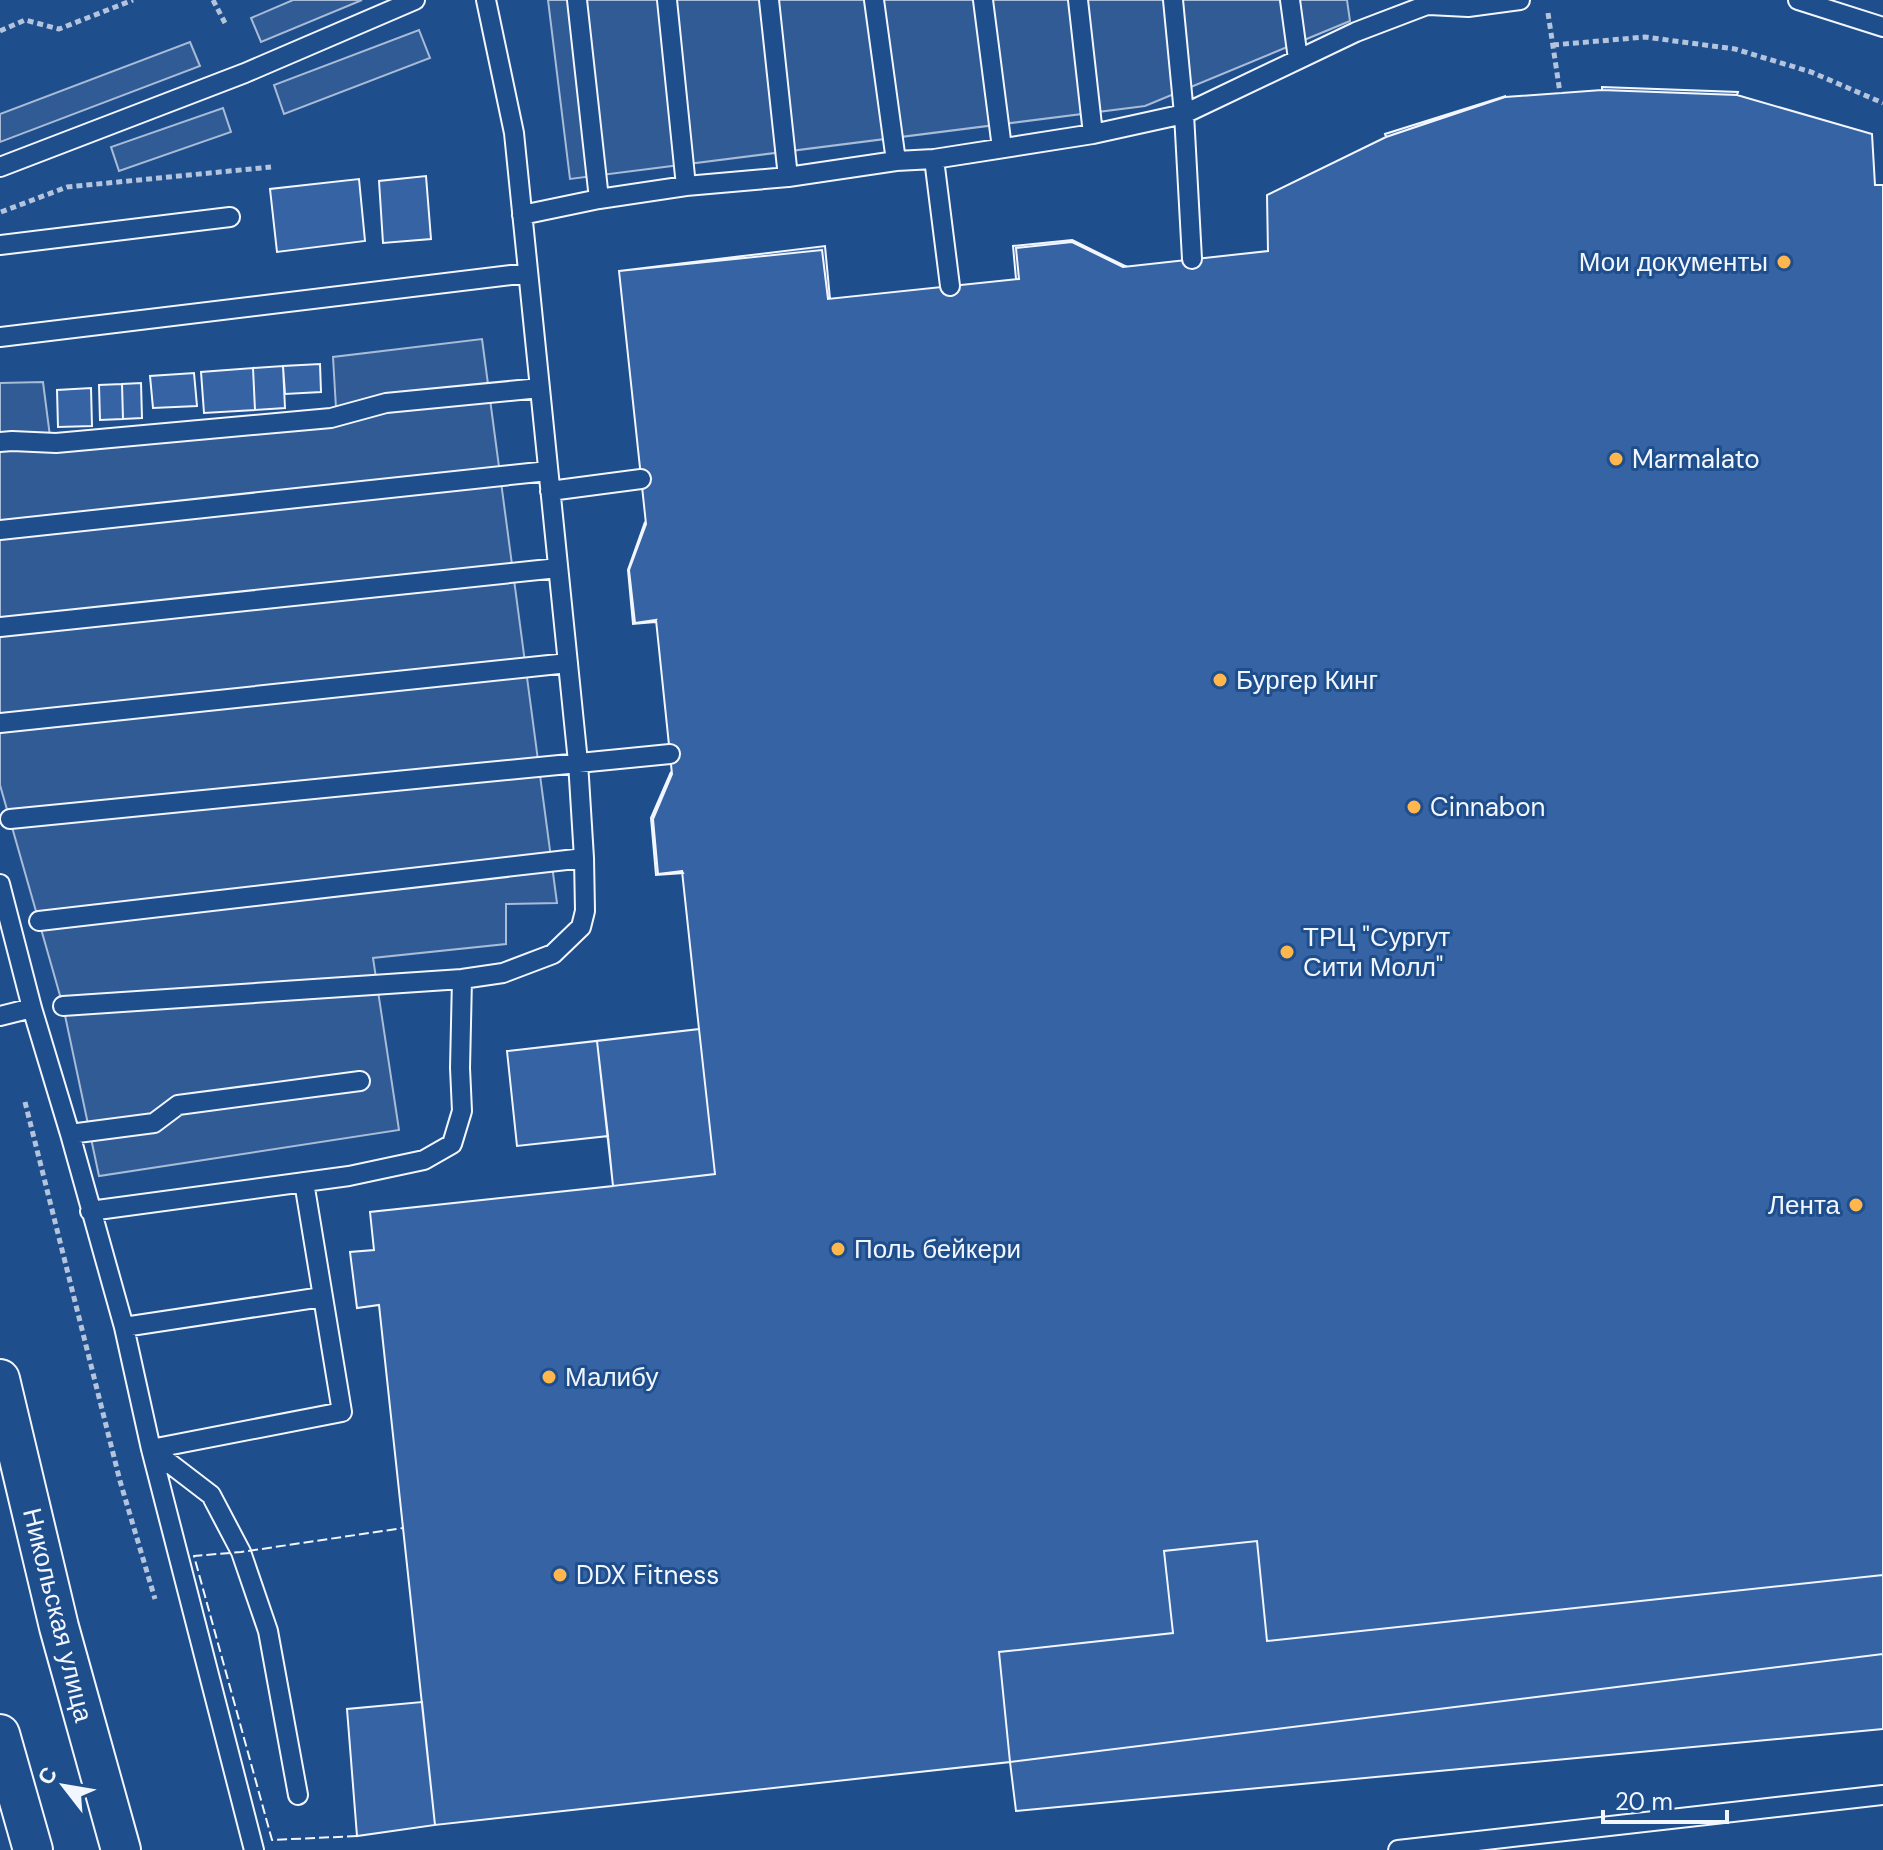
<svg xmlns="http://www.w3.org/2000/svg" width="1883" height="1850" viewBox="0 0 1883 1850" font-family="'DM Sans',sans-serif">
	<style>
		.built { fill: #305b95; stroke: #a8bbd7; stroke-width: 2 }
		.building { fill: #3563a3; stroke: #f2f6ff; stroke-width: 2 }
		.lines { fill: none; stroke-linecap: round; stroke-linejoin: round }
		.lane-casing { stroke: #f2f6ff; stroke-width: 22 }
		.street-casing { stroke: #f2f6ff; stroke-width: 42 }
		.path { stroke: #b3c4dc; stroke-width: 5; stroke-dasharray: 6 4; stroke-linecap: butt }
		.lane { stroke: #1f4e8c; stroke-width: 18 }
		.street { stroke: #1f4e8c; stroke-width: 38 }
		.fence { stroke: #f2f6ff; stroke-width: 2; stroke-dasharray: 10 4; stroke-linecap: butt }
		.poi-dot { fill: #ffb74d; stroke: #1f4e8c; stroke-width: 3 }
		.labels { text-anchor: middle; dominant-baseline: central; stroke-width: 6; stroke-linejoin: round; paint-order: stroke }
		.poi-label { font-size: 26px; fill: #f2f6ff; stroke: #1f4e8c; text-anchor: start }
		.street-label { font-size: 26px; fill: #f2f6ff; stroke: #1f4e8c }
	</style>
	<rect width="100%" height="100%" fill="#1f4e8c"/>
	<!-- built -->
	<path class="built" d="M293,0H362L261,42L251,18Z
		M548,0H1347L1350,21L1145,106L570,179Z
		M419,30L430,58L284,114L274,85Z
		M190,42L200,66L0,142V114Z
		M223,108L231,132L119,171L111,147Z
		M482,339L557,903L506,904V944L373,958L399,1130L99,1176L63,1006L0,785V383L43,382L52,452L337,425L333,357Z"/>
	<!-- building -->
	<path class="building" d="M1602,87L1738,92L1737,95L1602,90Z
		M1602,90L1737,95L1872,134L1875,185H1883V1575L1267,1641L1257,1541L1164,1551L1173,1633L999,1652L1010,1762L435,1825L379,1305L357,1308L350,1252L374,1250L370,1212L613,1186L608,1136L517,1146L507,1051L699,1029L682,871L658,874L653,819L672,774L656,620L635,623L629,570L646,524L619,271L822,250L828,299L1019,279L1016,248L1072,242L1123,267L1268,251L1267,195L1386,137L1505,97Z
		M1506,96L1386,137L1385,134Z
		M426,176L431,239L383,243L379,181Z
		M359,179L365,241L277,252L270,189Z
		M1072,240L1127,267H1123L1072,242L1016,248L1019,279H1016L1013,246Z
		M825,246L830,299H828L822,250L619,271Z
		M320,364L321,392L285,394L283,366Z
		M283,366L285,408L255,410L253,368Z
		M253,368L255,410L204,413L201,372Z
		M194,373L197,406L153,408L150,376Z
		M141,383L142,418L123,419L122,384Z
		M122,384L123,419L100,420L99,385Z
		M91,388L92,426L58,427L57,390Z
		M645,522L629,570L635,623L656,620L655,622L633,624L628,570Z
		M671,772L653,819L658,874L682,871L683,873L656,875L651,818Z
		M699,1029L715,1174L613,1186L597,1041Z
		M597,1041L608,1136L517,1146L507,1051Z
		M1257,1541L1267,1641L1883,1575V1654L1010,1762L999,1652L1173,1633L1164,1551Z
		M1883,1654V1729L1016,1811L1010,1762Z
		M422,1702L435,1825L357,1836L347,1709Z"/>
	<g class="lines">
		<defs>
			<path id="lane" d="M577,0L599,199
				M667,0L686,186
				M769,0L788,177
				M874,0L896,161
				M983,0L1002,148
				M1078,0L1093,134
				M1173,0L1184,114L1192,259
				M1290,0L1298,59
				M1798,0L1883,27
				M1429,5L1468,7L1520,0
				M934,159L950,286
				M0,167L245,73L415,0
				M522,215L599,199L686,186L788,177L896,161L934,159L1093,134L1184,114L1356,32L1440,0
				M0,245L230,217
				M0,337L528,273
				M0,442L12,441L56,443L331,418L386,403L540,388
				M550,491L641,479
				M0,530L548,471
				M0,627L558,568
				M0,723L568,663
				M10,819L670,754
				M0,884L32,1008L70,1134L124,1327L151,1449L254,1850
				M39,921L584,858
				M63,1006L462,979L503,973L553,954L581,927L585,911L584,858L578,762L514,133L486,0
				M0,1016L32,1008
				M70,1134L154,1123L178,1105L360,1081
				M90,1211L349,1176L424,1160L452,1144L462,1111L460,1068L462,979
				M124,1327L322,1297
				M151,1449L342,1412L304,1182
				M151,1449L211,1495L241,1552L268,1631L298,1795
				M1398,1850L1883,1795"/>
			<path id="street" d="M0,1379L59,1627L121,1850
				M0,1734L33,1850"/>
		</defs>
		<!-- lane casing -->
		<use href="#lane" class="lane-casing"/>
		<!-- street casing -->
		<use href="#street" class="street-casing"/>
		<!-- path -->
		<path class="path" d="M213,0L225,23
			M1548,13L1560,93
			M0,31L25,20L59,29L133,0
			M1553,45L1645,37L1735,49L1811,72L1883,103
			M1,212L67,187L271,167
			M25,1102L120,1481L155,1599"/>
		<!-- lane -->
		<use href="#lane" class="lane"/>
		<!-- street -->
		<use href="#street" class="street"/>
		<!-- fence -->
		<path class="fence" d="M357,1836L272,1840L194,1556L241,1552L403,1528"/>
	</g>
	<!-- markers -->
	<g class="poi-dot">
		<circle cx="1784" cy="262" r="8"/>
		<circle cx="1616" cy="459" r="8"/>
		<circle cx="1220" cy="680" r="8"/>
		<circle cx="1414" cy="807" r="8"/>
		<circle cx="1287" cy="952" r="8"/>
		<circle cx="1856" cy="1205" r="8"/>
		<circle cx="838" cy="1249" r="8"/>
		<circle cx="549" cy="1377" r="8"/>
		<circle cx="560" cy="1575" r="8"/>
	</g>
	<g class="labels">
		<!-- poi labels -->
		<g class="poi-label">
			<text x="1768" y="262" text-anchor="end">Мои документы</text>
			<text x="1632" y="459">Marmalato</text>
			<text x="1236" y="680">Бургер Кинг</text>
			<text x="1430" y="807">Cinnabon</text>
			<text x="1303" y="937">ТРЦ "Сургут<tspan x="1303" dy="30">Сити Молл"</tspan></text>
			<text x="1840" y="1205" text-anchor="end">Лента</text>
			<text x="854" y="1249">Поль бейкери</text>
			<text x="565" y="1377">Малибу</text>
			<text x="576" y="1575">DDX Fitness</text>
		</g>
		<!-- street labels -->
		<g class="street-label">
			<text transform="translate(58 1615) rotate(76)">Никольская улица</text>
		</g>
	</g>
	<!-- north arrow -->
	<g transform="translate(64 1786) rotate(301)" stroke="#1f4e8c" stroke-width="6" paint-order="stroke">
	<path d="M0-6L14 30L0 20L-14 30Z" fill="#f2f6ff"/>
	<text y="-12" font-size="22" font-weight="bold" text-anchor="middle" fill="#f2f6ff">С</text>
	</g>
	<!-- scale -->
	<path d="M1603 1810v12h124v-12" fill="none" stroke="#f2f6ff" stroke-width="4"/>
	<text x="1615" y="1810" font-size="24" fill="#f2f6ff" stroke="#1f4e8c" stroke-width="6" paint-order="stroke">20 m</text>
</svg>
